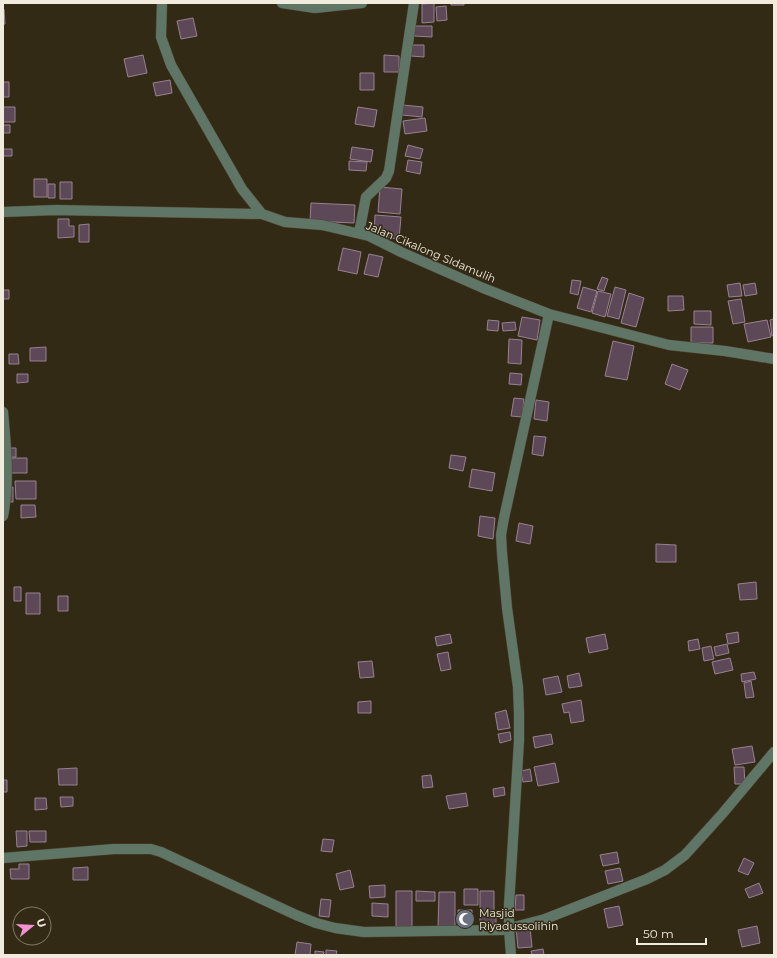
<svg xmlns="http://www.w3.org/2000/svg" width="777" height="958" viewBox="0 0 777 958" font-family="Montserrat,sans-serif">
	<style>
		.building { fill: #5c4857; stroke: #988192 }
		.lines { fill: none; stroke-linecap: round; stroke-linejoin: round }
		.minor-casing { stroke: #4e4531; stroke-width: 11 }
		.minor { stroke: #5f7667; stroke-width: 10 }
		.labels { text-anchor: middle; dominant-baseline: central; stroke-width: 3; stroke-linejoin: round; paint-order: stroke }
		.street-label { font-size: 11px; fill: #f1ebde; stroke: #332a15 }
		.poi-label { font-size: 11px; fill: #f1ebde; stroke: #332a15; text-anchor: start }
	</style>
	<rect width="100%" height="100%" fill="#332a15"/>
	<!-- building -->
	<path class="building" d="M434,3V22L422,23V4Z
		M451,3H464V5H451Z
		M446,6L447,20L437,21L436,7Z
		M3,9H4L5,24H3Z
		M193,18L197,36L181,39L177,21Z
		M414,26H432V37L414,36Z
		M411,45H424V57L411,56Z
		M143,55L147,73L128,77L124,59Z
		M384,55L399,56V72H384Z
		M360,73H374V90H360Z
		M170,80L172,93L156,96L153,83Z
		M3,82H9V97H3Z
		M403,105L423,107L422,117L402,115Z
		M3,107H15V122H3Z
		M358,107L377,110L374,127L355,124Z
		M425,118L427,131L405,134L403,121Z
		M3,125H10V133H3Z
		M408,145L423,149L420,159L405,156Z
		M352,147L373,150L371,162L350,159Z
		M3,149H12V156H3Z
		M408,160L422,162L420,174L406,171Z
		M349,161L367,162L366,171L349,170Z
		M34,179H47V197H34Z
		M60,182H72V199H60Z
		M48,184H55V198H48Z
		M380,187L402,189L400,214L378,212Z
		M311,203L355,205L354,223L310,221Z
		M375,215L401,217L399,239L374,236Z
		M58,219H69V226H74V237L58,238Z
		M89,224V242H79V225Z
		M343,248L361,252L357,274L338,270Z
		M369,254L383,257L378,277L364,274Z
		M602,277L608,279L604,291L597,289Z
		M572,280L581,281L578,295L570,293Z
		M740,283L742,296L729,297L727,285Z
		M755,283L757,294L745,296L743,285Z
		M583,287L597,291L591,312L577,308Z
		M615,287L626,290L619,319L607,316Z
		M3,290H9V299H3Z
		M598,291L611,294L605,317L592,313Z
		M629,293L644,298L636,327L621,323Z
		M668,296H683L684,310L668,311Z
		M741,299L745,322L733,324L728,301Z
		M694,311H711V325L694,324Z
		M522,317L540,320L537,340L518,336Z
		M774,319V335L772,336L770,320Z
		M488,320L499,321L498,331L487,330Z
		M767,320L771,337L748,342L744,324Z
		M515,322L516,330L503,331L502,323Z
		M691,327H713V343H691Z
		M509,339L522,340L521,364L508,363Z
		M613,341L634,346L627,380L605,376Z
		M46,347V361H30V348Z
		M9,354H18L19,364H9Z
		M672,364L688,370L680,390L665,384Z
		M510,373L522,374L521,385L509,384Z
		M17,374H28V382L17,383Z
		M514,398L524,399L522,417L511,416Z
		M536,400L549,402L547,421L534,419Z
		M534,436L546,437L543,456L532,454Z
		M8,448H16V457H8Z
		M451,455L466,457L463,471L449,468Z
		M10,458H27V473H10Z
		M472,469L495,473L492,491L469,487Z
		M15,481H36V499H16Z
		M10,487H13V502H10Z
		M21,505H35L36,517L21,518Z
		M480,516L495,518L493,539L478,536Z
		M519,523L533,526L530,544L516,541Z
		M656,544L676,545V562H656Z
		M756,582L757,599L740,600L738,584Z
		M14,587H21V601H14Z
		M26,593H40V614H26Z
		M58,596H68V611H58Z
		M738,632L739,642L728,644L726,634Z
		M450,634L452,643L437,646L435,637Z
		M605,634L608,649L589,653L586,638Z
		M698,639L700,649L689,651L688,641Z
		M727,644L729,653L716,656L714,647Z
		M711,646L714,659L704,661L702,648Z
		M448,652L451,669L441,671L437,654Z
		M730,658L733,670L715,674L712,662Z
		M372,661L374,677L360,678L358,662Z
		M754,672L756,679L742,682L741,674Z
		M579,673L582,686L569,688L567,676Z
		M558,676L562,692L546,695L543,679Z
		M751,681L754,697L746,698L744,683Z
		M581,700L584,721L571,723L569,712L564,713L562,704Z
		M371,701V713H358V702Z
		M506,710L510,728L498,730L495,713Z
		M510,732L511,740L500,743L498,734Z
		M551,734L553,744L535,748L533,737Z
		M752,746L755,762L735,765L732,749Z
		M555,763L559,782L538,786L534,767Z
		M734,767H744L745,784H735Z
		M77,768V785H59L58,769Z
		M530,769L532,781L523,782L521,771Z
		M431,775L433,787L423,788L422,776Z
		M3,780H7V792H3Z
		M504,787L505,795L494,797L493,789Z
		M466,793L468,806L449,809L446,796Z
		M60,797H73V806L61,807Z
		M35,798H46L47,809L35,810Z
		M16,831H27V846L17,847Z
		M29,831H46V842H30Z
		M323,839L334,840L332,852L321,851Z
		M617,852L619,863L603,866L600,855Z
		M744,858L754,863L748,875L738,871Z
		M19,864H29V879H11L10,869H19Z
		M88,867V880H73V868Z
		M620,868L623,881L608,884L605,871Z
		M350,870L354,887L340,890L336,874Z
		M759,883L763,893L749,898L745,889Z
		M385,885V897L370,898L369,886Z
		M464,889H478V905H464Z
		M396,891H412V928H396Z
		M416,891L435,892V901H416Z
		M480,891H494V912H480Z
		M439,892H455V927H438Z
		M516,895H524V910H515Z
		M321,899L331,900L329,917L319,916Z
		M372,903L388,904V917L372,916Z
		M619,906L623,925L608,928L604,909Z
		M458,910H472V928H458Z
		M480,912L496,913V924H480Z
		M757,926L760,943L742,947L738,930Z
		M530,927L532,947L518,948L516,928Z
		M297,942L311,944L310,955H295Z
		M543,949L544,955H532L531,951Z
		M326,950L337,951L336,955H326Z
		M315,951L324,952L323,955H315Z"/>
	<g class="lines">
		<defs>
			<path id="minor" d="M162,3L161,37L171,65L242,189L262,214L285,222L322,225L369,236L401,252L483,288L549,314L669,345L725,351L774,359
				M282,3L315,8L362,3
				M3,212L56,210L262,214
				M359,233L366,197L386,178L389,171L414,3
				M3,412C6,446 10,481 3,516
				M3,858L114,849H151L161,852L296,915L316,923L335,928L364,932L503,930L545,919L647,879L665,870L685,855L723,813L774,752
				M511,955L509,929V905L519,741V713L518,687L507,608L502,553L501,535L504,518L549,314"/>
		</defs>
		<!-- minor casing -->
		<use href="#minor" class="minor-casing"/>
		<!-- minor -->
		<use href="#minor" class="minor"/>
	</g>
	<!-- icons -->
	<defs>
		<symbol id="mosque-disc" viewBox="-11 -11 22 22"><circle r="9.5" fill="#6b7280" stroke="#332a15"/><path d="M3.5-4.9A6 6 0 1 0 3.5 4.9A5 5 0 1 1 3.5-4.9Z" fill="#fff"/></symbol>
	</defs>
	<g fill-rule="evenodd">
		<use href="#mosque-disc" x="454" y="908" width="22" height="22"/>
	</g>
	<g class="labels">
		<!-- street labels -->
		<g class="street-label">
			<text transform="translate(431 252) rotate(23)">Jalan Cikalong SIdamulih</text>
		</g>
		<!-- poi labels -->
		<g class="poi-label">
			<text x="479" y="913">Masjid<tspan x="479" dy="13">Riyadussolihin</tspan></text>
		</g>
	</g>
	<!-- border -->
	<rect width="777" height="958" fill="none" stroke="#f1ebde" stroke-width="8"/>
	<!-- north arrow -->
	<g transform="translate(32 926) rotate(72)"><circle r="19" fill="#332a15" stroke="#7f7765"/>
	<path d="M0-3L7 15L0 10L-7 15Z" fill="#f491d4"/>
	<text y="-6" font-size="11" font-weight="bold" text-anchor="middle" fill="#f1ebde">U</text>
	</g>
	<!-- scale -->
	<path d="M637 938v6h69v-6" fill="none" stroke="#f1ebde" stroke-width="2"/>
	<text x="643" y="938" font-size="12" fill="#f1ebde" stroke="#332a15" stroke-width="3" paint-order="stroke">50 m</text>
</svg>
